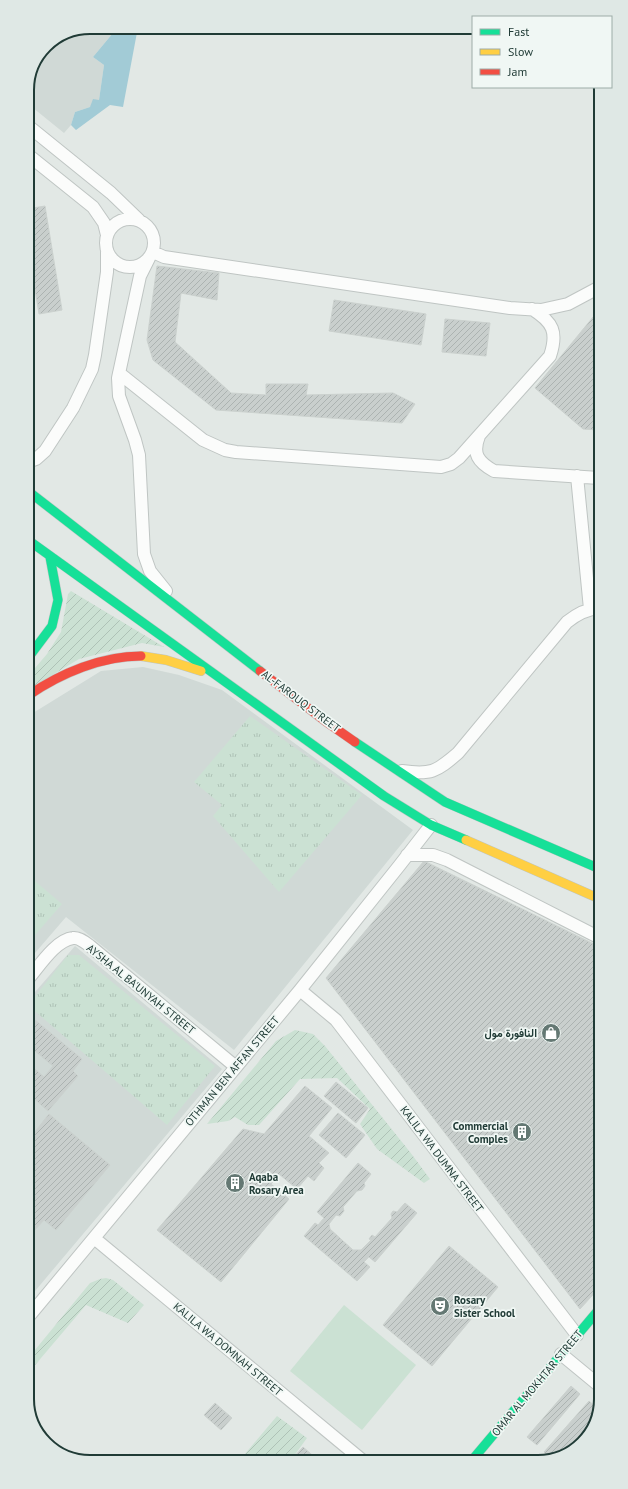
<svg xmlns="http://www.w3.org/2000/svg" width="628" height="1489" viewBox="0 0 628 1489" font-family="'PT Sans',Vazirmatn,sans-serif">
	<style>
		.built { fill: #d0d9d6 }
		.park { fill: url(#park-tufts) }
		.garden { fill: url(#garden-furrows) }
		.pitch { fill: #cbe1d3 }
		.water { fill: #a2cbd6 }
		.building { fill: url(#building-hatch); stroke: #cbd1ce }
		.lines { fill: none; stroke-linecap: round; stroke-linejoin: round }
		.street-casing { stroke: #bfc5c3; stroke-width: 14 }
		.fast-casing { stroke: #bec5c3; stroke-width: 10 }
		.slow-casing { stroke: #bec5c3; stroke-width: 10 }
		.jam-casing { stroke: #bec5c3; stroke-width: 10 }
		.street { stroke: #fbfcfb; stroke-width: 12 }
		.fast { stroke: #16e098; stroke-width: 9 }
		.slow { stroke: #ffcf43; stroke-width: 9 }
		.jam { stroke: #f24e42; stroke-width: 9 }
		.labels { text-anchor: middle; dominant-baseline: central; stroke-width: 3.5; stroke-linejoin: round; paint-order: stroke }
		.street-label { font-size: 11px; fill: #203b36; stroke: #f0f7f4 }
		.poi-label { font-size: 11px; font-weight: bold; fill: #203b36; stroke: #f0f7f4; text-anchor: end }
		.rim { fill: none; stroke: #203b36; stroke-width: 2 }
	</style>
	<defs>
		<pattern id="park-tufts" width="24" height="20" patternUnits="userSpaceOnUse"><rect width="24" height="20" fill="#cbe1d3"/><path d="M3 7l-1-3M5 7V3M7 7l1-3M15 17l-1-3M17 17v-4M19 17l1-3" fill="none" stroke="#aec2b6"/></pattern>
		<pattern id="garden-furrows" width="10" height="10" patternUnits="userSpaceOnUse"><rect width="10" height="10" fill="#cbe1d3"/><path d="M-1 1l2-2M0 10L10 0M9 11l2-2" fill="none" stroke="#aec2b6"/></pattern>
		<pattern id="building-hatch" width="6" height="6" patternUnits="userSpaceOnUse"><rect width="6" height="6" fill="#c9cfcd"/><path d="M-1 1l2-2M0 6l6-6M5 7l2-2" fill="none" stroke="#acb3b1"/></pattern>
	</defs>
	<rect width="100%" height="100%" fill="#e2e8e5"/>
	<!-- built -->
	<path class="built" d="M90,27H118L93,57L104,65L99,100L90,107L75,112L71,125L64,133L27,103V86L46,45Z
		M143,667L179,675L222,690L413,830L234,1050L66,917L29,960V718L33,713L101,671Z
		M75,946L222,1069L30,1297L29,999Z"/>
	<!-- park -->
	<path class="park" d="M250,716L362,795L279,892L213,816L222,805L194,782Z
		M29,876L62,904L29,942Z
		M68,955H79L215,1066L167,1125L29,1006V1004Z
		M601,1344V1361L593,1354Z"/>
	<!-- garden -->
	<path class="garden" d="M71,591L164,647L142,643L79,659L29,689V675L47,654L61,632L68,594Z
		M295,1030L313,1034L325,1046L410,1152L430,1179L424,1183L377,1149L360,1124L370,1109L337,1078L300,1079L259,1125H248L235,1117L228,1121L207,1124L276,1041Z
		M106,1278L113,1280L144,1305L128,1323L86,1305L30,1371V1356L90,1283L100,1279Z
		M277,1416L307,1438L291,1460L239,1461Z"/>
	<!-- pitch -->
	<path class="pitch" d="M344,1305L416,1365L362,1430L290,1371Z"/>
	<!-- water -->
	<path class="water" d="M118,27H138L123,107L110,105L76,130L71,125L75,112L90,107L93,99L99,100L104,65L93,57Z"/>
	<!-- building -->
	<path class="building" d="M45,206L62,310L39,314L28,247L27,209Z
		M157,266L219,273L217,300L181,293L175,342L231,393L266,395V384H308L306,395L393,393L415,404L402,423L216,410L153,360L147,340Z
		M334,300L426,314L421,345L329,331Z
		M598,311V374L596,378L598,380L599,430L583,429L535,388Z
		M445,319L490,323L486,356L442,352Z
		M28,322H30L34,350L28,351Z
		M424,861L600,947L601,1286L580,1309L326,978Z
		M29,1015L82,1059L73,1071L78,1076L48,1111L30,1095L29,1064L44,1077L53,1066L29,1046Z
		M336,1082L368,1108L356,1123L324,1096Z
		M305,1086L332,1108L309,1136L329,1153L319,1163L324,1168L314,1181L308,1176L297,1189L279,1174L271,1184L289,1199L221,1282L157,1230L243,1129L264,1134Z
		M338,1113L365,1135L346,1158L319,1135Z
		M49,1114L110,1165L56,1230L44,1220L34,1231L30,1227V1138Z
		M358,1163L371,1174L364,1183L365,1186L362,1190L357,1191L343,1207L344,1211L340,1216L336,1215L329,1224L330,1229L353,1250H361L371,1240L369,1239L372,1235L375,1237L392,1218L391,1214L393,1211L397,1212L405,1203L417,1213L375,1262L369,1257L364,1262L370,1267L357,1281L304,1236L315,1223L318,1225L324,1218L317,1212Z
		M449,1246L498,1287L432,1366L383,1325Z
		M571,1386L580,1394L537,1445L527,1437Z
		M589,1401L598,1409L590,1430L578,1444L558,1459H552L544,1452Z
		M215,1403L232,1418L221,1430L204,1415Z
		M303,1447L318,1460H291Z
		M129,1454L139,1461L123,1462Z"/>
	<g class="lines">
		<defs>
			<path id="street" d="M27,125L111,193L139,220
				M27,154L93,207L104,223L107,235
				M106 243a24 24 0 1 1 48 0a24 24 0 1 1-48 0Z
				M153,252L164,257L510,308L541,310L568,304L598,288
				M149,258L140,276L118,378L119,396L135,440L139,455L144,554L150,571L166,591
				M119,373L203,440L225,450L236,452L441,467L451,464L459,458L550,356C558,332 553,322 532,309
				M479,436C472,454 478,462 494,471L599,478
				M28,462L36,459L45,451L73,408L92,369L95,355L107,272V252
				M577,476L590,609
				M402,771C431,775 436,772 458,753L567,622C577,614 586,609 599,608
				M407,855H433L447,860L600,938
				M29,978C40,965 56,940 73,938C79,937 86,943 90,946L236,1067
				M300,990L336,1020L577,1335
				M94,1238L362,1460
				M30,1315L300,990L399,866L431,825
				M561,1354L601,1387"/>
			<path id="fast" d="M28,491L260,671
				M28,540L384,796L431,825L466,840
				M28,658L52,626L58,600L50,557
				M355,742L445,802L600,869
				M473,1459L601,1307"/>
			<path id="slow" d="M141,656L166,660L201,671
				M466,840L600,899"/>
			<path id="jam" d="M260,671L325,721L355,742
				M29,695C61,673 102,656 141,656"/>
		</defs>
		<!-- street casing -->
		<use href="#street" class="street-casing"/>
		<!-- fast casing -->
		<use href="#fast" class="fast-casing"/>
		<!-- slow casing -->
		<use href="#slow" class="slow-casing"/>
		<!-- jam casing -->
		<use href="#jam" class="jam-casing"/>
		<!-- street -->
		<use href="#street" class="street"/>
		<!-- fast -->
		<use href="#fast" class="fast"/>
		<!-- slow -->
		<use href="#slow" class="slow"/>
		<!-- jam -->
		<use href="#jam" class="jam"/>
	</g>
	<!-- icons -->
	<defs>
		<symbol id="shop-disc" viewBox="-11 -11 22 22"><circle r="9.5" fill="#647873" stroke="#f0f7f4"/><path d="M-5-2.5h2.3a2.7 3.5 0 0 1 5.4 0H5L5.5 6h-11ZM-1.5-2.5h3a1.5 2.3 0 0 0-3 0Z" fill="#fff"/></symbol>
		<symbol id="building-disc" viewBox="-11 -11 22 22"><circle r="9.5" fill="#647873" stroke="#f0f7f4"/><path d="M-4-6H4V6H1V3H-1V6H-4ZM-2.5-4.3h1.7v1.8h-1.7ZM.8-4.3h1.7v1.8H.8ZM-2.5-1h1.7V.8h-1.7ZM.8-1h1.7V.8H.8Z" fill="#fff"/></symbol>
		<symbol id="theatre-disc" viewBox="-11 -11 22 22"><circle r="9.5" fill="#647873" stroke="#f0f7f4"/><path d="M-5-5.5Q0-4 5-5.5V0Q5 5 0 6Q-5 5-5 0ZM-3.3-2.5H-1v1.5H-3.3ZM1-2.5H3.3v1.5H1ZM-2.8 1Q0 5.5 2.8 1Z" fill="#fff"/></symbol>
	</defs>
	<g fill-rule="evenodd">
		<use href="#shop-disc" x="540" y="1022" width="22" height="22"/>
		<use href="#building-disc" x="511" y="1121" width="22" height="22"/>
		<use href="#building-disc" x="224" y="1172" width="22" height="22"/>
		<use href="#theatre-disc" x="429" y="1295" width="22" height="22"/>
	</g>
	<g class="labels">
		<!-- street labels -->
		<g class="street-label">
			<text transform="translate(301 701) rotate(37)">AL-FAROUQ STREET</text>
			<text transform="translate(141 989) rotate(39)">AYSHA AL BA'UNYAH STREET</text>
			<text transform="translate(232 1071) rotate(-50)">OTHMAN BEN AFFAN STREET</text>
			<text transform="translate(442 1159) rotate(53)">KALILA WA DUMNA STREET</text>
			<text transform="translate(228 1349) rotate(40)">KALILA WA DOMNAH STREET</text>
			<text transform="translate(537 1383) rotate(-50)">OMAR AL MOKHTAR STREET</text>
		</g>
		<!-- poi labels -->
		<g class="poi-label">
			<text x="537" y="1033">النافورة مول</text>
			<text x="508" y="1126">Commercial<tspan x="508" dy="13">Comples</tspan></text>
			<text x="249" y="1177" text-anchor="start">Aqaba<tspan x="249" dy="13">Rosary Area</tspan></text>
			<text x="454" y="1300" text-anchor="start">Rosary<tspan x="454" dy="13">Sister School</tspan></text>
		</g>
	</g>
	<!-- crop -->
	<path d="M0 0H628V1489H0ZM90 34H538A56 56 0 0 1 594 90V1399A56 56 0 0 1 538 1455H90A56 56 0 0 1 34 1399V90A56 56 0 0 1 90 34Z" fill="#dfe8e5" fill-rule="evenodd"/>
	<path class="rim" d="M90 34H538A56 56 0 0 1 594 90V1399A56 56 0 0 1 538 1455H90A56 56 0 0 1 34 1399V90A56 56 0 0 1 90 34Z"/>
	<!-- legend -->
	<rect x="472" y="16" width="140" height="72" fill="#f0f7f4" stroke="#9daca8"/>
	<rect x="480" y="29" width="20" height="6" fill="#16e098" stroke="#9daca8"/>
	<text x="508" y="36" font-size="12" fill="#203b36">Fast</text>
	<rect x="480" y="49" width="20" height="6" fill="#ffcf43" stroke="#9daca8"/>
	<text x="508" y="56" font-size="12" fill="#203b36">Slow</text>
	<rect x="480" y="69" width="20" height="6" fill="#f24e42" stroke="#9daca8"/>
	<text x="508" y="76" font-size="12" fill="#203b36">Jam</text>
</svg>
